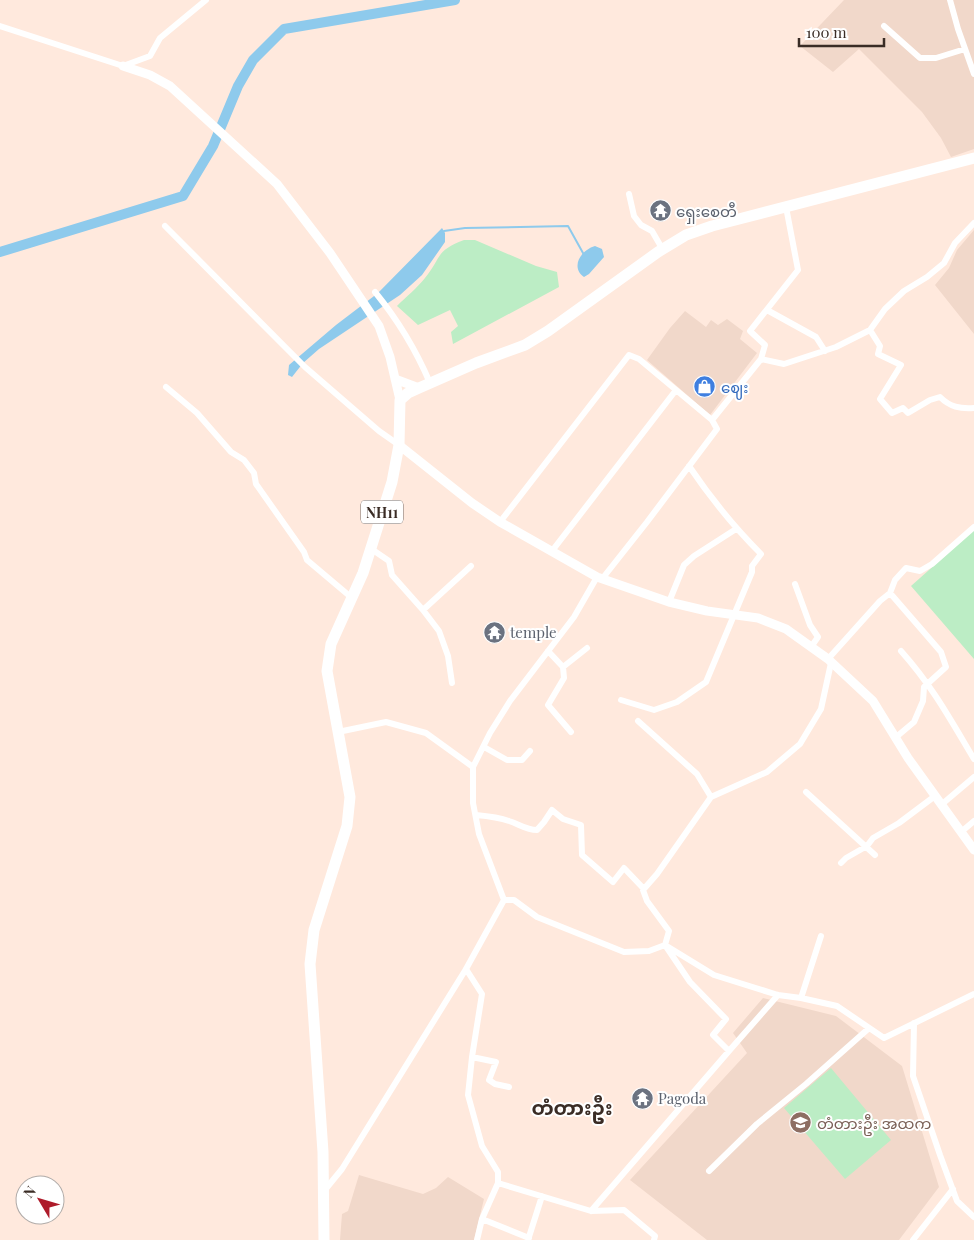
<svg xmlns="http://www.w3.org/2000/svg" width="974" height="1240" viewBox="0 0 974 1240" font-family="'Playfair Display','Noto Sans Myanmar',serif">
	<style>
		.built { fill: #f1d8ca }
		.green { fill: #bcedc5 }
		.water { fill: #8ecaec }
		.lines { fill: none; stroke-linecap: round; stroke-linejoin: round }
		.stream { stroke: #8ecaec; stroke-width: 2 }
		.river { stroke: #8ecaec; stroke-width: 10 }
		.street { stroke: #fff; stroke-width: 6 }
		.secondary { stroke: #fff; stroke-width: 9 }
		.highway { stroke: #fff; stroke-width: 11 }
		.labels { text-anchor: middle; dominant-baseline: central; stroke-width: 4; stroke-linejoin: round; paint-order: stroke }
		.shield { fill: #fff; stroke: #756b66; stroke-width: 1 }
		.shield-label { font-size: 14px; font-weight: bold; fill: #3a2c25 }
		.worship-label { font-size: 15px; fill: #5b616d; stroke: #fff; text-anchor: start }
		.shop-label { font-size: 15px; fill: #366cbe; stroke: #fff; text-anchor: start }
		.education-label { font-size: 15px; fill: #785e54; stroke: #fff; text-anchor: start }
		.district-label { font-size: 20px; font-weight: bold; fill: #3a2c25; stroke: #fff }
	</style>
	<rect width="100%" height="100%" fill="#ffe9dd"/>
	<!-- built -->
	<path class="built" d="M844,0H974V149L951,157L941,138L922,112L859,49L833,72L800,46Z
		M974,230V334L935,285L949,268L957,250Z
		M685,311L706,327L711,320L718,325L727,319L743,331L740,339L757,353L710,415L647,360L670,328Z
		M763,998L836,1016L902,1066L939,1187L899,1240H707L630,1180L747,1053L733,1033Z
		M359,1175L423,1194L436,1188L448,1177L484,1199L474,1240H340L342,1214L348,1211Z"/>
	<!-- green -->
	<path class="green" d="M464,240H475L536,266L557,272L559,287L453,344L451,332L458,326L450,310L418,325L397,306C406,297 417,288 425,278C442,257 435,251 464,240Z
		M974,530V659L911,586Z
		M831,1068L891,1140L845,1179L784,1108Z"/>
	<!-- water -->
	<path class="water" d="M442,228L445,233V242L422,275L400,295L319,349L303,363L292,377L288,375L289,365L336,325L378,293Z
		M595,246L602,249L604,257L589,274L584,277C570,267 581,250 595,246Z"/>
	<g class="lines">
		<!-- stream -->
		<path class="stream" d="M444,231L465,228L568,226L583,253"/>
		<!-- river -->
		<path class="river" d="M0,252L183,196L213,146L238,86L253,60L284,29L455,0"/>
		<!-- street -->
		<path class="street" d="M950,0L958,29L974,74
			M0,26L123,66L150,56L160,38L206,0
			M884,26L920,58H936L965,49
			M629,194L634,216L641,225L652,231L663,250
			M165,226L305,367L379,431L399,445
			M375,292C397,319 416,350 430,383
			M767,310L816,337L825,351
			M870,330L880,346L878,354L901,365L880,399L892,413L903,408L908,413L930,400L940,397C950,407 960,409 974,408
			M761,359L784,364L836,347L870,330L885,309L904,291L927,277L944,263L955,243L974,223
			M166,387L197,413L231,452L244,460L254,473L256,484L304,552L307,560L352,598
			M500,522L629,355L639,359L712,420
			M370,548L389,561L392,575L423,610L439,631L448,656L452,683
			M552,551L676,390
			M602,579L647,522L717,429L712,420L761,359L765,345L750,331L798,270L786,207
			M795,584L810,625L818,637L811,647
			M890,593L941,652L946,667L924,687L923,701L914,722L895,738
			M669,602L684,565L694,556L736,529
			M423,610L471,566
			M548,651L563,667L564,678L548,705L571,732
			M901,651C933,687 950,719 974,759
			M828,659L880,601L890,593L895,580L906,568L920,571L932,564L974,527
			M563,667L587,648
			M621,700L654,710L677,702L706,682L752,572V566L761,554C732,525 712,500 689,466
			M638,721L697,774L711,797
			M338,732L386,722L426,733L473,767
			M484,747L507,760H522L530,751
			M806,792L875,855
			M941,805L974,777
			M476,815C487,816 498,817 509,821C519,824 526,830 537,830L544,822L552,810L563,819L581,825L582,855L613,882L624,868L644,889
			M961,832L974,821
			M841,863L846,858L867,846L873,838L899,823L935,796
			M504,900H514L537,917L624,952L649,951L665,945L714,975L778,995L801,998L837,1006L884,1038L974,994
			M466,969L482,994L472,1057L468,1095L482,1146L498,1172V1183L482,1219L477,1240
			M801,998L821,936
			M914,1023L913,1076L940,1155L957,1201L974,1217
			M729,1051L778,995
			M472,1057L496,1062L489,1080L495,1084L509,1087
			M709,1171L757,1124L806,1084L868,1029
			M498,1183L591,1211L624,1210L655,1236L654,1240
			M324,1191L342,1169L466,969L504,900L479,834L473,803V767L490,733L510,701L574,617L597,577
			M591,1211L729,1051L713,1035L726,1019L690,982L665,945L669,931L647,901L643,890L657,874L711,797L767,772L800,744L821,709L831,663
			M482,1219L529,1238
			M528,1240L542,1196
			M913,1240L953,1189"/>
		<!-- secondary -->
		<path class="secondary" d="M123,66L150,75L170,86L277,184L330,253L379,326L390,357L400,400
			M395,379L419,388
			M399,445L472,503L500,522L597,577L669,602L707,611L758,618L786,629L828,659L873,701L908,758L974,850"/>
		<!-- highway -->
		<path class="highway" d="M324,1240L323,1152L310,964L314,930L347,826L350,797L327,671L331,644L363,573L392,482L399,445L400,400L408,393L419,388L476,363L525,345L548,331L658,252L686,235L712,226L974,158"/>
	</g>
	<!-- icons -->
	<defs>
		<symbol id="temple-disc" viewBox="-11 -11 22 22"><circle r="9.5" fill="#6b7280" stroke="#fff"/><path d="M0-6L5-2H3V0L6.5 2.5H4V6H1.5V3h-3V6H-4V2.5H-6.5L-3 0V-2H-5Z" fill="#fff"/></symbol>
		<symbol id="shop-disc" viewBox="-11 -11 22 22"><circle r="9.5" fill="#3f7fe0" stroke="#fff"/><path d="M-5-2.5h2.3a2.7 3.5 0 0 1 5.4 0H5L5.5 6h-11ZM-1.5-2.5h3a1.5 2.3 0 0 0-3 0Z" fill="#fff"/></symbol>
		<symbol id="school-disc" viewBox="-11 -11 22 22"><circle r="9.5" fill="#8d6e63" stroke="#fff"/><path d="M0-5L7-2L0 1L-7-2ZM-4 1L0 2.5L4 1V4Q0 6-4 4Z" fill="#fff"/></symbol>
	</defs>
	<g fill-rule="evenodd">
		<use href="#temple-disc" x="648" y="198" width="25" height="25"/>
		<use href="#shop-disc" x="692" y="374" width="25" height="25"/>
		<use href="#temple-disc" x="482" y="620" width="25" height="25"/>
		<use href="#temple-disc" x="630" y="1086" width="25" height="25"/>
		<use href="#school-disc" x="788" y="1110" width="25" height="25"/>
	</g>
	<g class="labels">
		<!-- shield labels -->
		<rect class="shield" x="361" y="500.5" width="42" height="23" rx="4"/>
		<g class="shield-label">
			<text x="382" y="512">NH11</text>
		</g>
		<!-- worship labels -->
		<g class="worship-label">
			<text x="676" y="211">ရှေးစေတီ</text>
			<text x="510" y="632">temple</text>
			<text x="658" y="1098">Pagoda</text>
		</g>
		<!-- shop labels -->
		<g class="shop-label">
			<text x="721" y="387">ဈေး</text>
		</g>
		<!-- education labels -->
		<g class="education-label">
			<text x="817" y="1123">တံတားဦး အထက</text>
		</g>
		<!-- district labels -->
		<g class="district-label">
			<text x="572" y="1106">တံတားဦး</text>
		</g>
	</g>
	<!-- north arrow -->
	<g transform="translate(40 1200) rotate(308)"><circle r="24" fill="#ffffff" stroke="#b0aba8"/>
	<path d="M0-4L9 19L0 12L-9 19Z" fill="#ae1b2a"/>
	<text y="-8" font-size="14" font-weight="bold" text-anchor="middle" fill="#3a2c25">N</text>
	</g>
	<!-- scale -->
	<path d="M799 38v8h85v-8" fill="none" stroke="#3a2c25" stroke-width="2.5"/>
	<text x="806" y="38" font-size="15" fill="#3a2c25" stroke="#ffffff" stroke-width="4" paint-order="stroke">100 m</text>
</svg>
